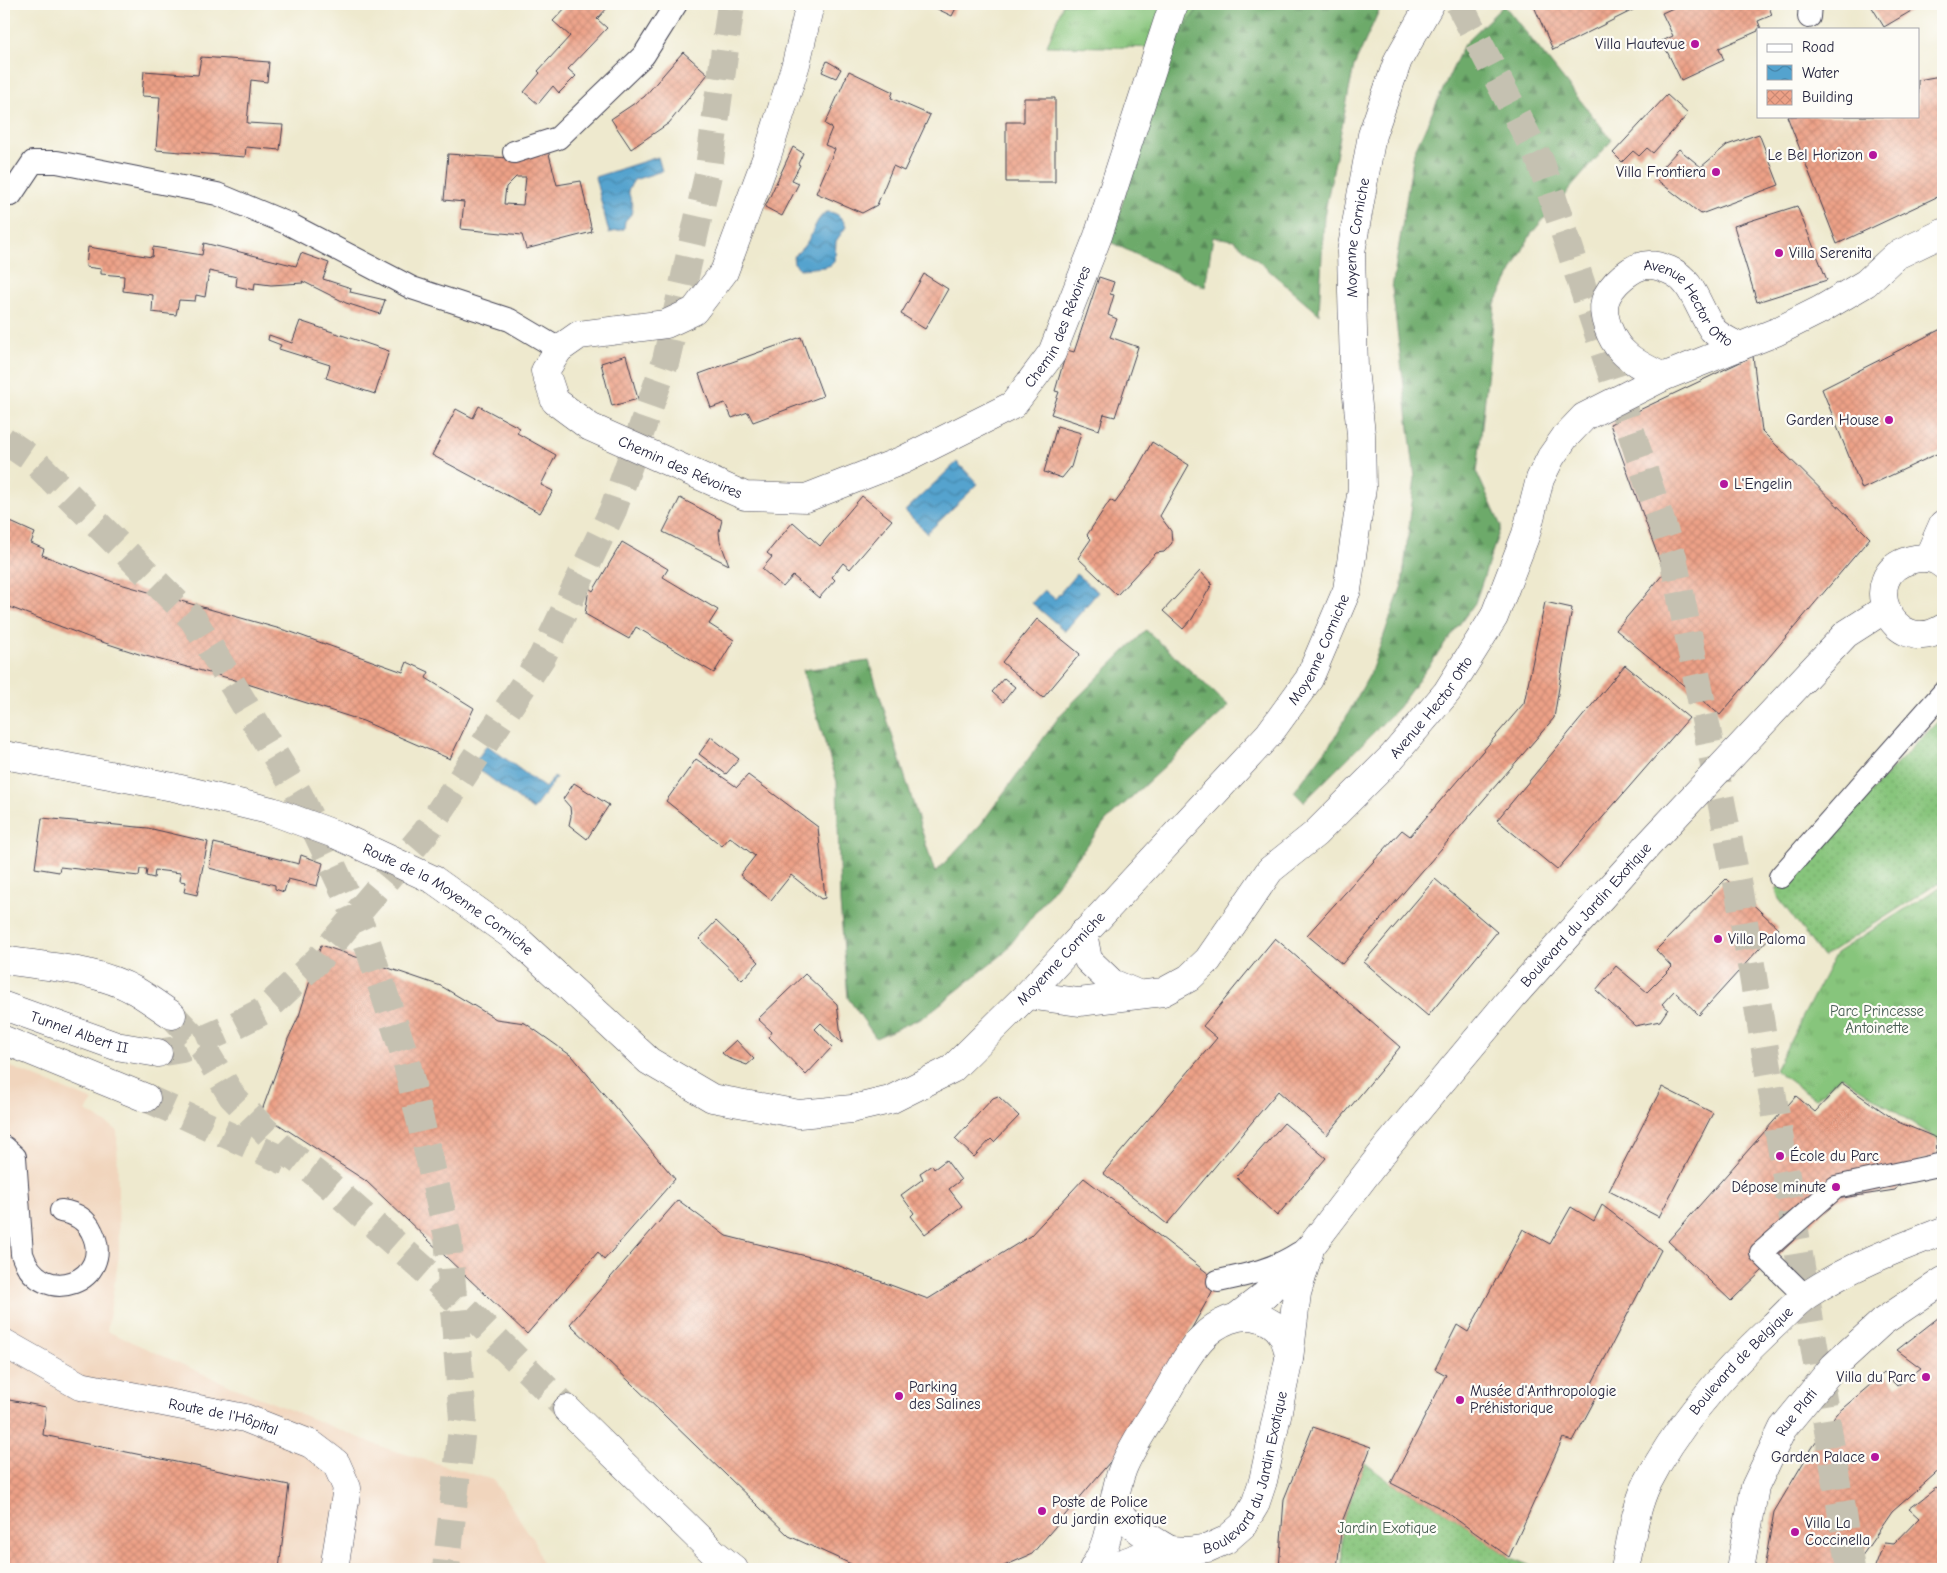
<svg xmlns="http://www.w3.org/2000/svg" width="1947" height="1573" viewBox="0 0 1947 1573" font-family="'Comic Neue',sans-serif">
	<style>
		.built { fill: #f1d5bd }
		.grass { fill: url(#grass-tufts); stroke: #54745b }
		.forest { fill: url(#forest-firs); stroke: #486653 }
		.garden { fill: url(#garden-dots); stroke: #54745b }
		.water { fill: url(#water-waves); stroke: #3b6284 }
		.building { fill: url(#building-cross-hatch); fill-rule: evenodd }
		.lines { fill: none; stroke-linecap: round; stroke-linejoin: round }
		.secondary-tunnel { stroke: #c5c1b1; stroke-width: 28; stroke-dasharray: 28 14; stroke-linecap: butt }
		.primary-tunnel { stroke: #c5c1b1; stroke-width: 28; stroke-dasharray: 28 14; stroke-linecap: butt }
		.lane-casing { stroke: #414051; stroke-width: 24 }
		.street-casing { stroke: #414051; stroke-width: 29 }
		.secondary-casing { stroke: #414051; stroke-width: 29 }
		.primary-casing { stroke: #414051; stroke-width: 29 }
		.lane { stroke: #fff; stroke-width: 22 }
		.street { stroke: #fff; stroke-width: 28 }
		.secondary { stroke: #fff; stroke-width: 28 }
		.primary { stroke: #fff; stroke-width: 28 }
		.poi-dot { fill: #b5179e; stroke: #fdfcf7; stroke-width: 2 }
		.labels { text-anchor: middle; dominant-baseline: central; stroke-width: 4.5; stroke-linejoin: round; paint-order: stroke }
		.poi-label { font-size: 15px; fill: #22223b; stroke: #fdfcf7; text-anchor: start }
		.street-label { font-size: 15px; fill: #22223b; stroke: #fdfcf7 }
		.park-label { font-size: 15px; fill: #455b51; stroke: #fdfcf7 }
	</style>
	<defs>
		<pattern id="grass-tufts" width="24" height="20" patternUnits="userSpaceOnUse" patternTransform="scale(1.25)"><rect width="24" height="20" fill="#87c57b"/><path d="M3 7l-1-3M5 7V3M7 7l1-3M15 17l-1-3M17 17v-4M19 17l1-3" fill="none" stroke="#74a96b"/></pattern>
		<pattern id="forest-firs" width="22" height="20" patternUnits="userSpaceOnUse" patternTransform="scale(1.25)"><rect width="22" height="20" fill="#6daa6b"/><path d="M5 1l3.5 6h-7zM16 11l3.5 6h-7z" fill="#598a59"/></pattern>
		<pattern id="garden-dots" width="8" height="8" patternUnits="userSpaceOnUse" patternTransform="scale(1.25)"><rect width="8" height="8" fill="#87c57b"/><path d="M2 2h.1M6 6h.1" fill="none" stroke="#74a96b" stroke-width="1.8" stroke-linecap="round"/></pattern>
		<pattern id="water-waves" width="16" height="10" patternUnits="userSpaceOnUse" patternTransform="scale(1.25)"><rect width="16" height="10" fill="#54a3ce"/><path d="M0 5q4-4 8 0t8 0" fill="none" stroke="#4584a8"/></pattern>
		<pattern id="building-cross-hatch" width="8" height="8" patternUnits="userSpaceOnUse" patternTransform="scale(1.25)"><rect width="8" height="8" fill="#eda187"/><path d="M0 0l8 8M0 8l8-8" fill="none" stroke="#cb8a75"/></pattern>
	</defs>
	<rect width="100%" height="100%" fill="#fdfcf7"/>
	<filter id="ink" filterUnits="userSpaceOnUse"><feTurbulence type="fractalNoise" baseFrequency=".02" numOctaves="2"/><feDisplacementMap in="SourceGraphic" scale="10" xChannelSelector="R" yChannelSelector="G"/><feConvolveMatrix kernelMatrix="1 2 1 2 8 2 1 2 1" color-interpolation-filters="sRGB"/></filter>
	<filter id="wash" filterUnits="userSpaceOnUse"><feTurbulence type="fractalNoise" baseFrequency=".0096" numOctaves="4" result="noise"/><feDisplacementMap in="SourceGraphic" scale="20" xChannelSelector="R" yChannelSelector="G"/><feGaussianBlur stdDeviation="1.12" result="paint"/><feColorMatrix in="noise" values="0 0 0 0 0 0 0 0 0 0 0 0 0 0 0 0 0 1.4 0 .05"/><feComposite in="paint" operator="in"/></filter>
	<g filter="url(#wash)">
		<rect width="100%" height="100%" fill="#eee9ce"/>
		<!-- built -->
		<path class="built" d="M4,1064L93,1101L86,1111L117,1130L119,1255L107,1331L233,1387L385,1448L493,1480L535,1542L543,1569H4Z"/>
		<!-- grass -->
		<path class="grass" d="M1063,4H1201L1171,48L1047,46Z
			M1943,885V1143L1841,1076L1815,1099L1775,1070L1836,953Z"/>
		<!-- forest -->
		<path class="forest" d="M1201,4H1382L1354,66L1324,216L1319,314L1234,240L1213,237L1205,287L1110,242L1171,48Z
			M1504,5L1612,140L1531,234L1495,304L1477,473L1501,526L1475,603L1398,708L1304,802L1294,792L1334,739L1370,674L1402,585L1415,478L1392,288L1414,152L1464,44Z
			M1146,630L1229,706L1106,821L1003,954L925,1016L876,1038L848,998L840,903L837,782L803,670L869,661L935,873L981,824L1061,714Z"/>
		<!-- garden -->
		<path class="garden" d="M1943,716V880L1823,957L1779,899L1776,890Z
			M1365,1463L1391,1483L1442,1509L1509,1557L1540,1569H1342V1522Z"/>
		<!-- water -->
		<path class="water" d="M658,157L662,171L634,180L628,190L632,205V213L625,221L624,229L609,233L595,177Z
			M827,212C837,212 843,218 846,227L836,241L835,259L831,265L825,267L800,269L794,263L793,257C798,252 803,248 807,242C814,232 816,217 827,212Z
			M957,462L978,484L927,533L905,511Z
			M1076,574L1098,592L1065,631L1032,603L1044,590L1055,599Z
			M487,745L545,788L555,776L556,778L533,810L473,765Z"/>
		<g id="blocks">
			<!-- building -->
			<path class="building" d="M569,4H611L597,19L607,28L568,69L576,76L559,93L553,86L538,104L524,92L540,73L538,71L570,36L553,21Z
				M927,4H958L952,16Z
				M1533,4H1645L1553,50Z
				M1682,4H1768L1772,15L1758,21L1761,29H1758V31L1719,48L1724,60L1681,80L1662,41L1673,36L1662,13Z
				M1870,4H1923L1884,27Z
				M683,52L708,74L669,123L631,149L611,119L644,97Z
				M201,57L269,62L267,82L251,80L247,123L283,125L280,150L246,147L245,157L156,150L160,97L142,96L144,71L198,75Z
				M827,61L841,69L836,78L822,72Z
				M849,71L893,92L891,98L930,115L904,171L893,166L877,205L862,213L816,193L835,149L825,145L832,128L825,124Z
				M1940,76L1943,80V194L1837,244L1787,116H1918V80Z
				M1667,95L1688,114L1653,153L1647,148L1639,156L1633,151L1622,162L1613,153Z
				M1024,98H1055V182H1006V122H1024Z
				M1759,134L1779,185L1701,214L1653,177L1679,149L1701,167L1727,145Z
				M793,147L803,153L798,164L800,165L792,180L799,183L782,216L765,207Z
				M548,150L557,185L581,181L592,232L526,249L522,235L461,229L464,202L444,200L448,154L508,158ZM516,177H526L523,205L504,204L506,187Z
				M1797,206L1827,280L1757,302L1734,226Z
				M204,243L296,266L301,253L329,263L323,279L351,288L350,292L385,300L380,314L346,303L302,281L303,283L271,285L255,283L254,290L236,286L237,277L209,271L205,297L196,295L195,301L179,300L176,315L152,312L153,295L123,291L124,276L101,274V269L86,267L88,247L152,257L153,247L202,255Z
				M924,274L948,289L925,329L901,314Z
				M1099,277L1114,282L1110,294L1114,295L1108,315L1117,319L1110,337L1138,347L1115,417L1104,414L1099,430L1051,414L1059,392L1055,391L1067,350L1074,352Z
				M300,321L389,351L375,394L326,378L330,365L279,349L281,345L268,340L269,335L292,343Z
				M1943,328V451L1862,489L1822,389Z
				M801,337L823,396L753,422L748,412L732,418L725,403L711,408L699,374Z
				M626,355L638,399L612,406L601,363Z
				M1753,356L1762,431L1870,538L1720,715L1616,630L1664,573L1610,424Z
				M479,406L520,428L517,433L556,455L541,485L553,491L540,513L432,455L456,409L473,418Z
				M1057,426L1081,433L1071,467L1062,478L1044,472Z
				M1152,442L1189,465L1160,516L1171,531L1172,543L1164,552L1156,553L1117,595L1078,558L1091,539L1087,535L1110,500L1115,503L1128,485Z
				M862,496L892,520L850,569L843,563L832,577L835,580L819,598L793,576L783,587L762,569L772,557L767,553L793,522L820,546Z
				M680,498L722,520L719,532L720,541L729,565L663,532Z
				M4,519L35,533L31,543L44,549L42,555L113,582L291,632L403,672L407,662L429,672L426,678L474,708L450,759L363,721L232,679L142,655L96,640L4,605Z
				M622,542L668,569L663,577L718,610L709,624L734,640L714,673L636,627L629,639L585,614L589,588L593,591Z
				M1200,571L1212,584L1192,619L1183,629L1163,611Z
				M1545,602L1572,608L1554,718L1342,964L1307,935L1402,830L1410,836L1524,703Z
				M1037,619L1080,654L1043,698L1002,662Z
				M1625,665L1689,718L1557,870L1497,820Z
				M1004,678L1015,687L1003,702L992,692Z
				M711,737L739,759L726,774L699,754Z
				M696,759L737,787L748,775L818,827L825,898L821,899L791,875L771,900L740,875L755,856L730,837L722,846L666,801Z
				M574,783L609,805L587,839L569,825L571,816L570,807L563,799Z
				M42,818L148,828L208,842L197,895L184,892L186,882L180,881L181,873L155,870L154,878L146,876L147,869H140L139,876L60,867L59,872L35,868Z
				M214,843L299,864L301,855L323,863L317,886L288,879L284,892L275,889V885L209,868Z
				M333,872L345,878L340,886L329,880Z
				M1435,879L1497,932L1428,1016L1364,962Z
				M1726,879L1778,928L1699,1015L1674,991L1662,1004L1668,1009L1660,1021L1635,1026L1596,990L1616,966L1647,992L1672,967L1656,950Z
				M716,921L759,962L742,980L699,939Z
				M1275,938L1400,1047L1327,1135L1278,1091L1167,1224L1103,1173L1217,1038L1203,1026Z
				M321,945L441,986L496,1019L525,1023L573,1057L675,1179L604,1260L598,1252L527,1334L366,1181L261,1113L288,1039L299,1016Z
				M805,974L837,1004L842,1043L821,1023L815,1029L832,1047L806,1075L769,1037L772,1032L758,1019Z
				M736,1040L754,1059L747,1065L728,1058L722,1053Z
				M1842,1083L1898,1122L1937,1138L1936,1159L1920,1160L1895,1190L1836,1199L1731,1301L1668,1241L1796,1096L1815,1112Z
				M1662,1087L1713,1113L1659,1217L1609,1191Z
				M998,1096L1019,1116L994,1142L991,1139L974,1157L955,1139L993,1098Z
				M1284,1123L1326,1158L1277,1216L1236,1177Z
				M946,1160L961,1180L949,1189L962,1206L925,1234L911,1216L914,1213L901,1195L923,1179L920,1173L932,1165L934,1169Z
				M1084,1178L1218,1281L1132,1436L1032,1554L997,1569H862L789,1536L570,1324L678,1200L726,1236L826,1261L928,1299L1030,1236Z
				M1602,1205L1661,1250L1590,1387L1599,1392L1573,1441L1563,1438L1509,1557L1442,1509L1391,1483L1446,1375L1435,1369L1457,1325L1468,1332L1523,1229L1550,1244L1571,1207L1594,1221Z
				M1943,1314V1467L1892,1512L1864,1553L1857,1569H1764L1774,1512L1812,1448L1836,1414L1884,1373L1897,1386L1921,1368L1897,1350Z
				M4,1399L46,1407L43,1435L289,1485L279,1569H4Z
				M1313,1427L1371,1447L1342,1522L1337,1569H1279L1284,1499Z
				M1936,1488L1943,1494V1569H1874L1884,1543L1894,1544L1919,1518L1909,1509Z"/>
		</g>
	</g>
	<g filter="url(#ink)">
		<use href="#blocks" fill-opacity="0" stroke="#414051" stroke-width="1"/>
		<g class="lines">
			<!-- secondary-tunnel -->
			<path class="secondary-tunnel" d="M172,1015L203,1048L232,1096L281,1147L320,1177L435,1279L567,1409
				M146,1098L287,1162"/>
			<!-- primary-tunnel -->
			<path class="primary-tunnel" d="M1459,4L1541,163L1673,557L1739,892L1851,1569
				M4,440L32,459L193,619L299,795L364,933L405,1056L448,1237L463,1419L446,1569
				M158,1053L182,1049L230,1028L265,1010L318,960L426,832L542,657L613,510L666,360L708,175L731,4"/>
			<defs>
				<path id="lane" d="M1809,17L1810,4
					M514,152L558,138L644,55L676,4
					M4,195H11L33,162H57L217,194L289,224L412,288L510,320L559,349
					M1780,877L1943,693
					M4,1147L15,1157L22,1254C41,1311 116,1280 92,1232C86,1219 75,1213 61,1211
					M1218,1281C1247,1275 1273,1270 1299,1253
					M1805,1296L1761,1253L1836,1187L1943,1164"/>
				<g id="street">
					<path id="s1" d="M810,4L796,64L767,156L724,272L694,311L666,324L579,335L559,349L545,371L555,401L590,427L745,496L806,498L903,460L1013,405L1052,353L1098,236L1172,8L1175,4"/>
					<path id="s2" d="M1663,377C1648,369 1633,363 1621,350C1611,339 1601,316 1605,301C1610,285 1633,264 1650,265C1656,265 1664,268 1669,270C1694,280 1698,310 1713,330C1719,337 1731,342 1739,347"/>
					<path d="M1928,558L1943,524"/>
					<path d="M1083,933L1088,960L1112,983L1138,994"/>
					<path id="s3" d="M1027,995L1079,1002L1163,992L1189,978L1208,960L1270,870L1315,834L1392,757L1447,692L1494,617L1526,534L1540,479L1551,457L1565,437L1584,417L1663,377L1776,332L1820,310L1866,283L1895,256L1943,233"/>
					<path id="s4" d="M4,1343L80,1386L245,1418L311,1444L336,1463L347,1488L334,1569"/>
					<path id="s5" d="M1740,1569L1755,1487L1783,1428L1834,1366L1882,1322L1943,1281"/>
				</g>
				<g id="secondary">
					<path d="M1943,565C1934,557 1921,557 1910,560C1856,574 1892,660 1943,628"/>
					<path d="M4,960C48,967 97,969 136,991C148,998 160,1007 172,1015"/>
					<path d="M4,1040L146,1098"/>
					<path id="s6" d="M1238,1316L1265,1295L1312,1245L1387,1147L1513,996L1650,843L1846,634L1885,609"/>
					<path d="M567,1409L714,1553L734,1569"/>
					<path d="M1114,1508C1131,1526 1148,1538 1170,1550"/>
					<path d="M1093,1569C1115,1535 1109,1503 1123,1468C1134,1442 1151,1419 1165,1395C1176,1376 1187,1354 1202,1338C1216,1323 1240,1311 1260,1318C1279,1324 1287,1338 1289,1358"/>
					<path id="s7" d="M1106,1569L1144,1555L1170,1550L1187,1551L1208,1548L1226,1540L1243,1525L1255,1505L1263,1481L1289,1359L1297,1293L1309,1253"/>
					<path id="s8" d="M1625,1569C1631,1541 1635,1508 1648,1482C1678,1423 1725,1371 1773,1326C1784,1316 1795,1303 1807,1295C1849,1267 1896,1249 1943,1231"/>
				</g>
				<g id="primary">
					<path id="s9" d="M4,755L173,787L272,811L337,835L434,880L518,940L649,1061L712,1098L799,1114L852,1109L890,1100L952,1069L1027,995L1269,734L1309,679L1347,590L1362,488L1361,434L1354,369L1351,252L1372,135L1398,60L1430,4"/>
					<path id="s10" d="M4,1006L116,1046L158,1053"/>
				</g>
			</defs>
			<!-- lane casing -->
			<use href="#lane" class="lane-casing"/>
			<!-- street casing -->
			<use href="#street" class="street-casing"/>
			<!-- secondary casing -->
			<use href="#secondary" class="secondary-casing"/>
			<!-- primary casing -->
			<use href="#primary" class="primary-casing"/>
			<!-- lane -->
			<use href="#lane" class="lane"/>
			<!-- street -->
			<use href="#street" class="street"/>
			<!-- secondary -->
			<use href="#secondary" class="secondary"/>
			<!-- primary -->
			<use href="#primary" class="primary"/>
		</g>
	</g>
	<!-- markers -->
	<g class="poi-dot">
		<circle cx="1695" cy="44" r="5"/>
		<circle cx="1873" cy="155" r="5"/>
		<circle cx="1716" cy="172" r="5"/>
		<circle cx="1779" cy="253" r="5"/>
		<circle cx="1889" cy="420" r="5"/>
		<circle cx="1724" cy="484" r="5"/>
		<circle cx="1718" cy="939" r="5"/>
		<circle cx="1780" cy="1156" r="5"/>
		<circle cx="1836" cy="1187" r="5"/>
		<circle cx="1926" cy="1377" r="5"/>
		<circle cx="899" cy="1396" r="5"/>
		<circle cx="1460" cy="1400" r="5"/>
		<circle cx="1875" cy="1457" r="5"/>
		<circle cx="1042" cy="1511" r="5"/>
		<circle cx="1795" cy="1532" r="5"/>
	</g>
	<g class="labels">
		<!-- poi labels -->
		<g class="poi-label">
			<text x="1685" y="44" text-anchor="end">Villa Hautevue</text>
			<text x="1863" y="155" text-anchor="end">Le Bel Horizon</text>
			<text x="1706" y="172" text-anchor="end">Villa Frontiera</text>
			<text x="1789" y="253">Villa Serenita</text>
			<text x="1879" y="420" text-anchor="end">Garden House</text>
			<text x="1734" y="484">L'Engelin</text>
			<text x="1728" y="939">Villa Paloma</text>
			<text x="1790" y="1156">École du Parc</text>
			<text x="1826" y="1187" text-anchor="end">Dépose minute</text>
			<text x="1916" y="1377" text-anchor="end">Villa du Parc</text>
			<text x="909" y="1387">Parking<tspan x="909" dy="17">des Salines</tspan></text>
			<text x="1470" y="1391">Musée d'Anthropologie<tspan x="1470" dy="17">Préhistorique</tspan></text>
			<text x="1865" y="1457" text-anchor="end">Garden Palace</text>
			<text x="1052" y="1502">Poste de Police<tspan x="1052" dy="17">du jardin exotique</tspan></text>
			<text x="1805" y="1523">Villa La<tspan x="1805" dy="17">Coccinella</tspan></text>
		</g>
		<!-- street labels -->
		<g class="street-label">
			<text stroke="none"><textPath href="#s9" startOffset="2035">Moyenne Corniche</textPath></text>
			<text stroke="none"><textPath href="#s2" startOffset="220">Avenue Hector Otto</textPath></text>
			<text stroke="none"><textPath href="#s1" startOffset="1124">Chemin des Révoires</textPath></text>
			<text stroke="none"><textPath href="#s1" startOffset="674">Chemin des Révoires</textPath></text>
			<text stroke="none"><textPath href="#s9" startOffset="1615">Moyenne Corniche</textPath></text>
			<text stroke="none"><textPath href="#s3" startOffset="532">Avenue Hector Otto</textPath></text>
			<text stroke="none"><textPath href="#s9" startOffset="472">Route de la Moyenne Corniche</textPath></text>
			<text stroke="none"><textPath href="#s6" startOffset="532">Boulevard du Jardin Exotique</textPath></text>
			<text stroke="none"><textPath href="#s9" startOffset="1210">Moyenne Corniche</textPath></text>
			<text stroke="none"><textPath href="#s10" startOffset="80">Tunnel Albert II</textPath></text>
			<text stroke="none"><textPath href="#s8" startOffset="244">Boulevard de Belgique</textPath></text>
			<text stroke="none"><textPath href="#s5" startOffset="169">Rue Plati</textPath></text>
			<text stroke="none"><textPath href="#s4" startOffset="234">Route de l'Hôpital</textPath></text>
			<text stroke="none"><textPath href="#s7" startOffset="194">Boulevard du Jardin Exotique</textPath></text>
		</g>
		<!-- park labels -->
		<g class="park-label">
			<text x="1877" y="1011">Parc Princesse<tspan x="1877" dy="17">Antoinette</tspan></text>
			<text x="1387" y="1528">Jardin Exotique</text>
		</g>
	</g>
	<!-- margin -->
	<rect width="1947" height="1573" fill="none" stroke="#fdfcf7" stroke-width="20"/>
	<!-- legend -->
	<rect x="1757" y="28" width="162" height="90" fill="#fdfcf7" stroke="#a5a5ac"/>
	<rect x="1767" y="44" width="25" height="8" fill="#ffffff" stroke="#a5a5ac"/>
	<text x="1802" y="52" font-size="15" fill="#22223b">Road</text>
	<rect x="1767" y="65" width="25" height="15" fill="url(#water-waves)" stroke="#a5a5ac"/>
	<text x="1802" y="78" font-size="15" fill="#22223b">Water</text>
	<rect x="1767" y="90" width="25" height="15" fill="url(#building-cross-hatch)" stroke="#a5a5ac"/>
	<text x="1802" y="102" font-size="15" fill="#22223b">Building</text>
</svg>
